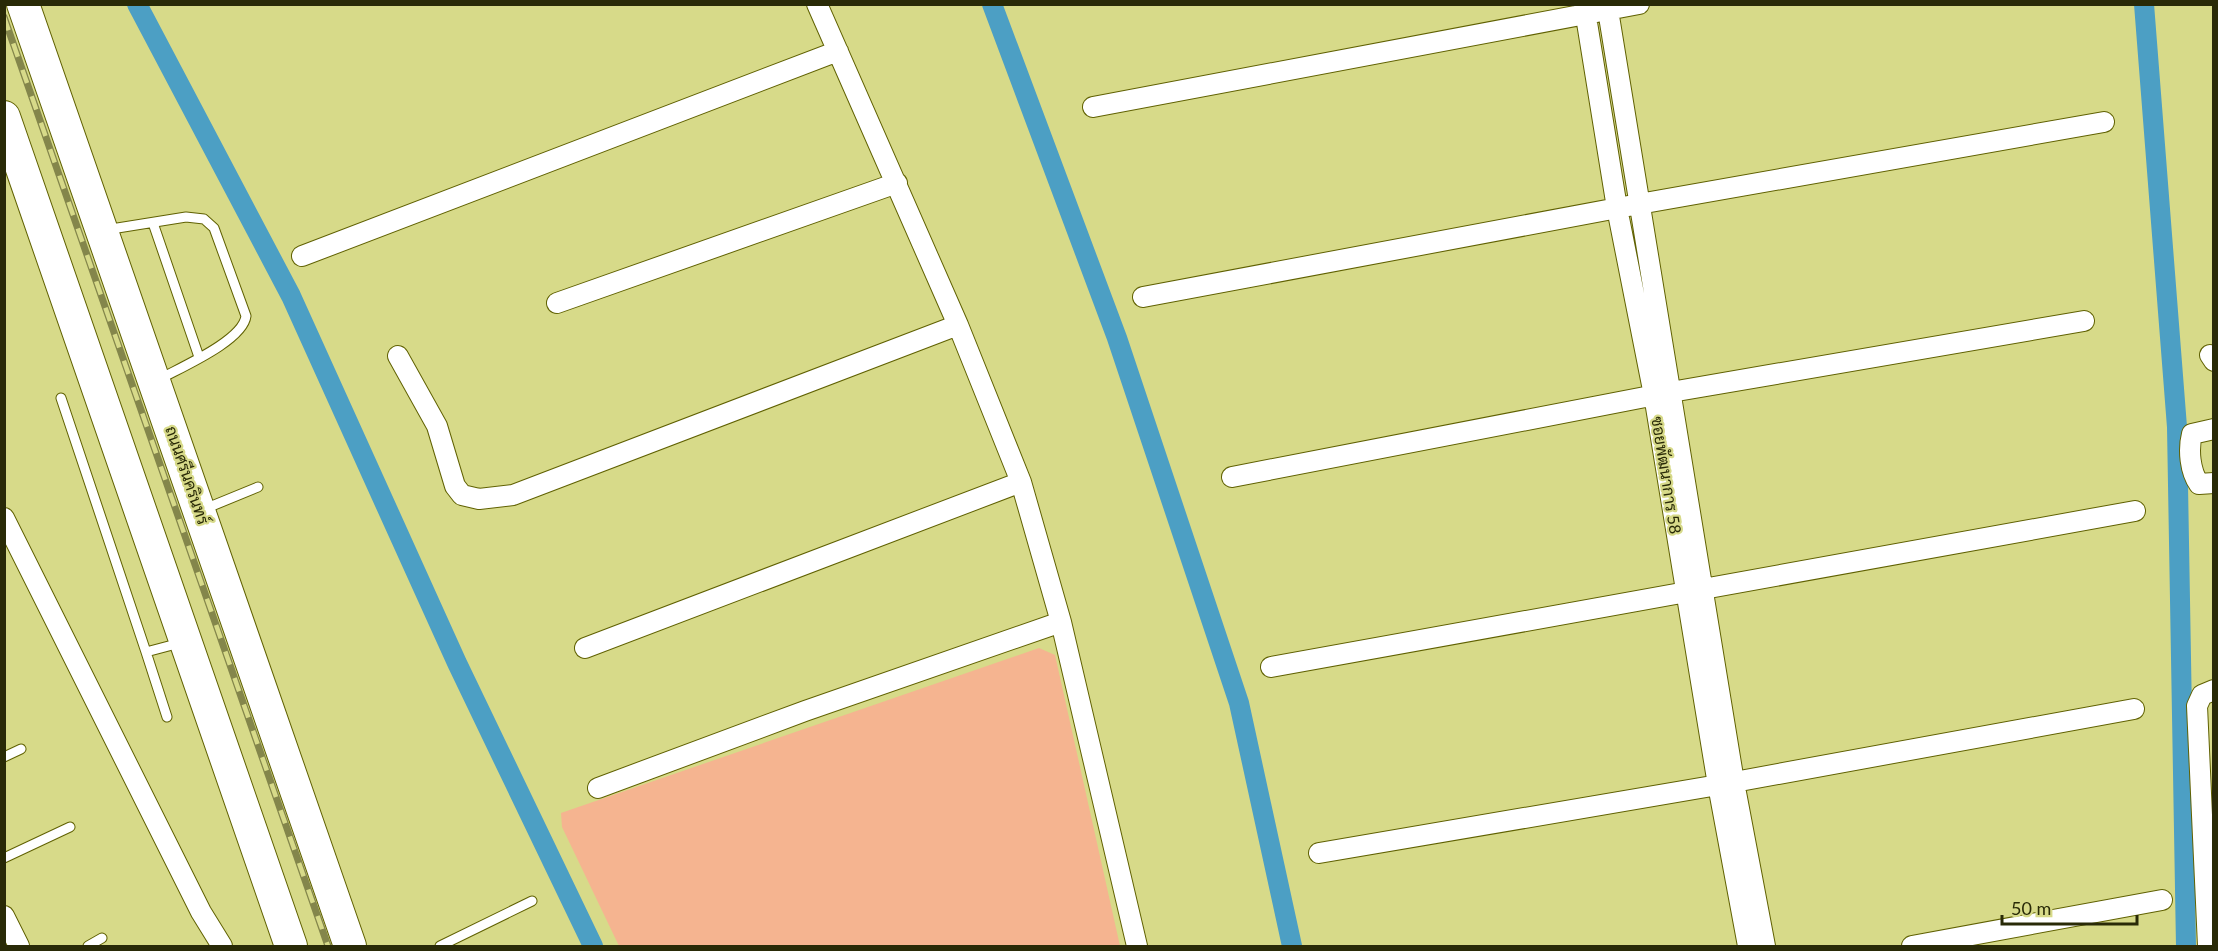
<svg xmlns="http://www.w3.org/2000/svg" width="2218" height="951" viewBox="0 0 2218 951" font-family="Lato,Sarabun,sans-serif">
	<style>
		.green { fill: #f5b490 }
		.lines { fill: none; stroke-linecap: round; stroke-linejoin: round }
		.canal { stroke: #4c9fc4; stroke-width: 20 }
		.lane-casing { stroke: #606102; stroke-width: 11 }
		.street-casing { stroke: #606102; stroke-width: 22 }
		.primary-casing { stroke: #606102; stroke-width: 34 }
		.lane { stroke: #fff; stroke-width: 9 }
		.street { stroke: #fff; stroke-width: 20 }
		.primary { stroke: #fff; stroke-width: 32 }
		.rail-casing { stroke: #84864b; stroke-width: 7 }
		.rail { stroke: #d7da89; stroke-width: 4.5; stroke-dasharray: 14; stroke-linecap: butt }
		.labels { text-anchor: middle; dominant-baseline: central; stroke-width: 4.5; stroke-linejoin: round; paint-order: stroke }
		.street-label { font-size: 16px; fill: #292a07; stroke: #d7da89 }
	</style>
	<rect width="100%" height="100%" fill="#d7da89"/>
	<!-- green -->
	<path class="green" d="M1039,648L1055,655L1120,946H619L562,827L561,813Z"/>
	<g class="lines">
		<!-- canal -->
		<path class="canal" d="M137,4L291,296L457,663L593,946
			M992,4L1117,338L1239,703L1292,946
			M2144,4L2177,427L2186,946"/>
		<defs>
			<path id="lane" d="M153,223L199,357
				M105,230L186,217L204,219L214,228L246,316C243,341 179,368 158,380
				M61,398L146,652
				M202,510L258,487
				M167,717L146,652L180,643
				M4,757L21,749
				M4,858L70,827
				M88,946L102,938
				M440,946L532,901"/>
			<path id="street" d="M817,4L958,325L1021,482L1061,622L1137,946
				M1584,4L1617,208L1654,395L1718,785L1748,946
				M1607,4L1734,782L1765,946
				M1093,107L1639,4
				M302,256L838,51
				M1143,297L1639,204L2104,122
				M557,303L897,183
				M2210,355L2214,361
				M398,356L437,426L455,486L462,495L479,499L513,495L958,325
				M2214,429L2192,434C2188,450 2190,471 2199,484L2214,483
				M1232,477L1671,392L2084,321
				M4,518L201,912L222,946
				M585,648L1021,482
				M1271,667L2135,511
				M598,788L805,711L1061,622
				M1319,853L1718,785L2134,709
				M4,916L19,946
				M1912,946L2162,900
				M2208,946L2197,706L2202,695L2214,690"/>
			<path id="primary" d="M23,4L350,946
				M4,117L291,946"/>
		</defs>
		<!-- lane casing -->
		<use href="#lane" class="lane-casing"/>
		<!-- street casing -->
		<use href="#street" class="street-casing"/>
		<!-- primary casing -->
		<use href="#primary" class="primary-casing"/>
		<!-- lane -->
		<use href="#lane" class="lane"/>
		<!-- street -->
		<use href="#street" class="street"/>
		<!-- primary -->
		<use href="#primary" class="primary"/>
		<defs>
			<path id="rail" d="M4,17L328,946"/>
		</defs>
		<!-- rail casing -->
		<use href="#rail" class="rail-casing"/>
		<!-- rail -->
		<use href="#rail" class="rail"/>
	</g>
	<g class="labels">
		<!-- street labels -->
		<g class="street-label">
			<text transform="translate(188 475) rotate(71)">ถนนศรีนครินทร์</text>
			<text transform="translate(1667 475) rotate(81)">ซอยพัฒนาการ 58</text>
		</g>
	</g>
	<!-- border -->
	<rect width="2218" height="951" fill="none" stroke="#292a07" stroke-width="12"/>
	<!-- scale -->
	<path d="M2002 915v9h135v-9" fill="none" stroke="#292a07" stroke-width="3"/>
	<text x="2011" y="915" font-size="18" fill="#292a07" stroke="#d7da89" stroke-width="4.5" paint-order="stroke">50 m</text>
</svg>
